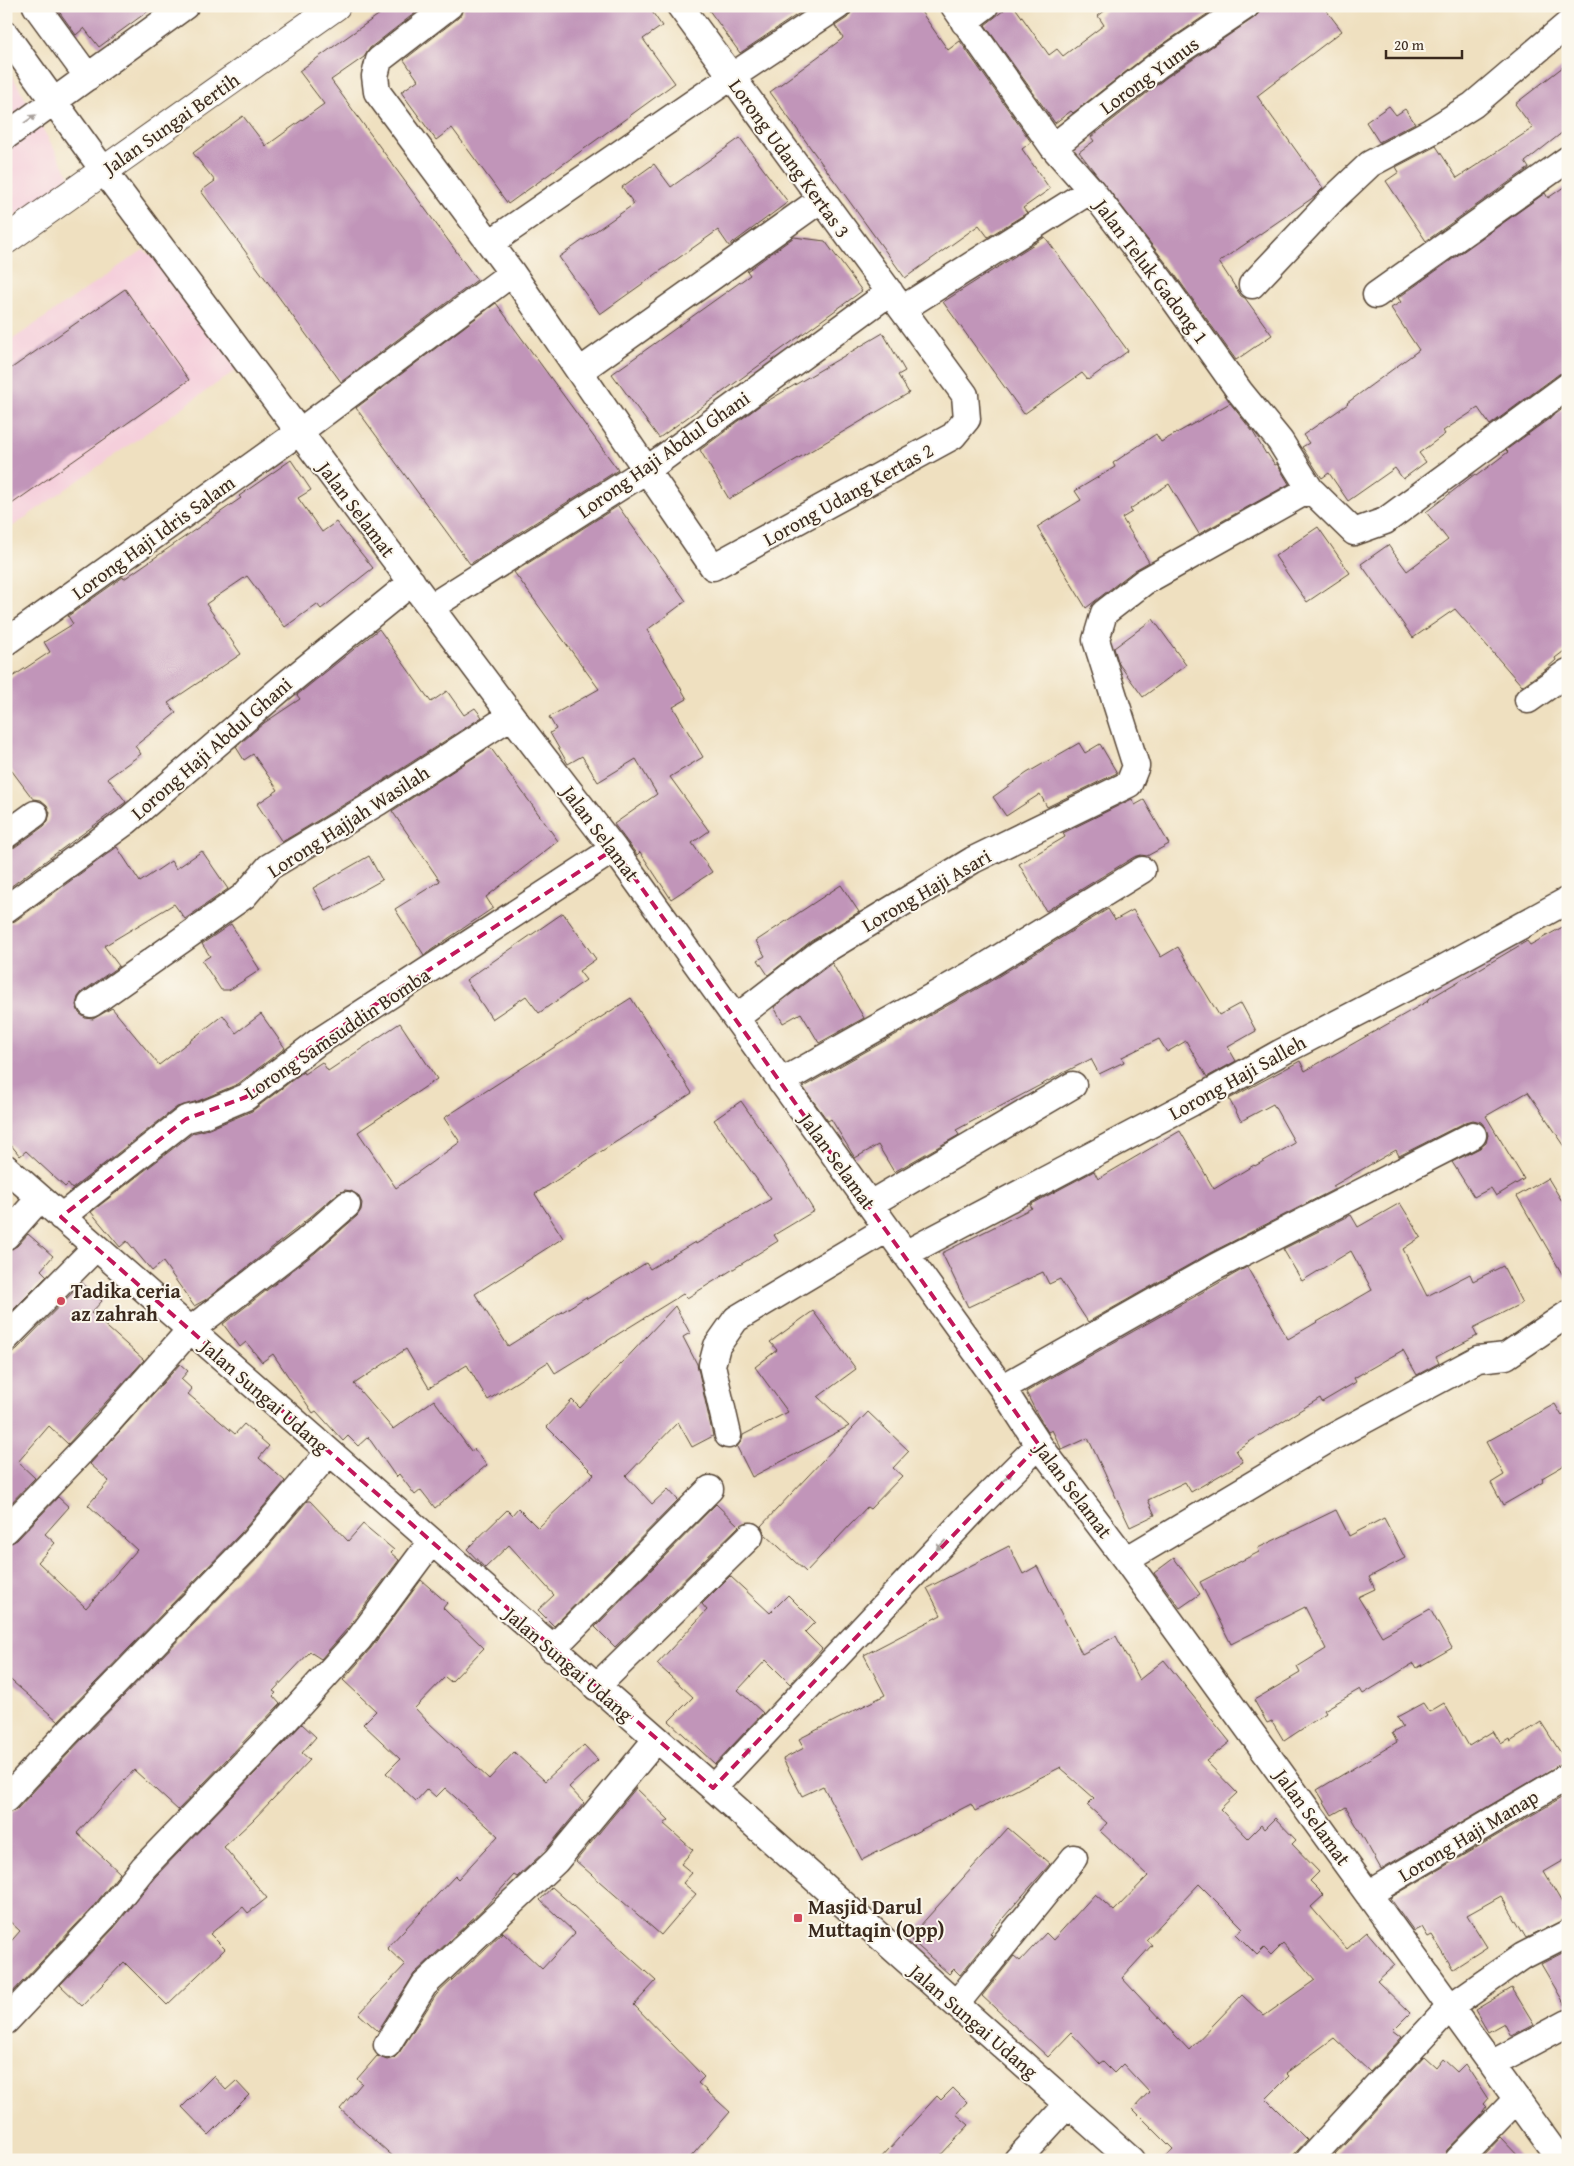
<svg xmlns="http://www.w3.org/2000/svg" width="1574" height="2166" viewBox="0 0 1574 2166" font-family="'Gentium Book Plus',serif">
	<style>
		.built { fill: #f5cfdb }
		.building { fill: #c195b9; fill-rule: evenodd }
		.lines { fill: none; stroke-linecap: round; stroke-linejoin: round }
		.minor-casing { stroke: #564536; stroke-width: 29 }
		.major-casing { stroke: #564536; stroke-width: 30 }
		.minor { stroke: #fff; stroke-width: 26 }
		.major { stroke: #fff; stroke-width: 28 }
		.oneway { fill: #a79f9a }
		.marked { fill: none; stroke: #c2185b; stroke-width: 4; stroke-dasharray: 10 6; stroke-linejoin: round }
		.poi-dot { fill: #d1495b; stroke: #fbf7ec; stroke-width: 2 }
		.labels { text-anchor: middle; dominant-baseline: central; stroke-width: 4; stroke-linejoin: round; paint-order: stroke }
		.street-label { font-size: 20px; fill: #3b2a1e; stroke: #fbf7ec }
		.poi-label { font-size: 20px; font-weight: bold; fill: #3b2a1e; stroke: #fbf7ec; text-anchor: start }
	</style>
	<rect width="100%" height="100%" fill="#fbf7ec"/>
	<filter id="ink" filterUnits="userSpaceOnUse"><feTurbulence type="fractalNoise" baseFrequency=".02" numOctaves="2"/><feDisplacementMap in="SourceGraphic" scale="10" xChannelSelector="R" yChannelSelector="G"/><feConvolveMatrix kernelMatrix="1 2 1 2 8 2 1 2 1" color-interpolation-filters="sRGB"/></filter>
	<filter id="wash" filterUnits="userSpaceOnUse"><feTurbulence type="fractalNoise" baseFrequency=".0096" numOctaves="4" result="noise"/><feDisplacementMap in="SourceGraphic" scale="20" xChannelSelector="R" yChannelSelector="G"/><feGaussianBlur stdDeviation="1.12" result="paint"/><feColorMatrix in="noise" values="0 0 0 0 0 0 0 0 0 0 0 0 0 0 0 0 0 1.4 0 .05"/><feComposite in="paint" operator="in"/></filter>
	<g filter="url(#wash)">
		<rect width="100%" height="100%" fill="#efe0c0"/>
		<!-- built -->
		<path class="built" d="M6,65L72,180L6,221Z
			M143,250L157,259L239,368L6,531V344Z"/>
		<g id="blocks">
			<!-- building -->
			<path class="building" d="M55,6H155L99,47L84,28L76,35Z
				M391,6H424L370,48L364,57L331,80L477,280L341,382L201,191L215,181L193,153L243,116L266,146L324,104L299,71Z
				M464,6H648L662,26L643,39L675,83L508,204L452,128L436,140L401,92L418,80L404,60L458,18L463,12Z
				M706,6H810L740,53Z
				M853,6H917L948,50L960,41L1031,142L1022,149L1050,189L1023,208L1027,213L988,237L979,225L905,278L770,92L842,39L843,37L835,26L847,18L851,13Z
				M1009,6H1014L1049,55L1057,49L1063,56L1104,25L1098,16L1111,6H1219L1150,53L1073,113L1071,111L1055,123L985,25Z
				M1261,6H1323L1342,31L1257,96L1323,188L1314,197L1219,262L1241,296L1245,298L1272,335L1236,360L1173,272L1079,152L1094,141L1091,137L1167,77L1254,18L1259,13Z
				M1568,63V128L1525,162L1529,168L1426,241L1386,181L1399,172L1396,167L1436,146L1457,178L1533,128L1515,104Z
				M1389,106L1396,115L1405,109L1415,123L1379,142L1366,122Z
				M740,138L788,202L729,246L718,230L600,314L559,257L634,204L622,187L654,164L671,187Z
				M1568,184V371L1559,374L1490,425L1478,408L1443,431L1445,434L1419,453L1426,462L1403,479L1395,468L1348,501L1329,473L1322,478L1317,471L1302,447L1309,443L1303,435L1348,404L1347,403L1419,350L1391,308L1401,302L1398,298L1545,193L1548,198Z
				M794,237L825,241L862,291L659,438L612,374L750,275L747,271Z
				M1045,237L1128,351L1088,380L1082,373L1024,414L943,302Z
				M125,289L189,380L6,508V372Z
				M496,303L618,470L470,564L356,408Z
				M883,333L905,371L898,375L909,393L729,499L700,450L759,406Z
				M1230,403L1253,432L1266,454L1267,453L1275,465L1277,464L1289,484L1199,534L1169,484L1130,509L1132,512L1122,518L1149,562L1135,570L1086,608L1037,527L1081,500L1075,491L1115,467L1113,463L1156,434L1161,442Z
				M1568,405V648L1555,658L1556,660L1546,669L1522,686L1455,609L1413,638L1361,564L1388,545L1407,571L1448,540L1426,512L1475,474L1476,476L1508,452L1506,450Z
				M291,460L311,490L298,498L322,532L336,522L373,568L321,609L317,604L285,627L247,576L206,604L241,654L168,703L176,713L135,746L141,754L108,778L126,802L6,890V850L15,847L44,826L48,821L50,813L47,805L41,800L33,799L6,763V681L50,652L44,642L73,624L68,616L123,577L124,579L241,498L239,496Z
				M618,506L686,601L647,630L687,699L673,707L703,757L670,777L709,831L692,843L712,872L671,899L640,852L637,855L614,824L657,794L636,759L598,782L582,756L568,764L550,733L556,729L549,717L599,689L514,572Z
				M1318,527L1350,573L1307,602L1275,556Z
				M1153,619L1186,665L1143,697L1119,664L1114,648Z
				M379,629L431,702L447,691L464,715L475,708L482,717L370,789L282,842L257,804L278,790L253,754L244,760L236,747L264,723L300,699L297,695Z
				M1079,743L1085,753L1100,744L1117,773L1047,807L1040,794L1006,816L993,797L1027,773Z
				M490,747L558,841L486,897L493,908L424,955L395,909L440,881L392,811Z
				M1132,799L1135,805L1144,800L1169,844L1147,856L1141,855L1134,857L1046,911L1019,864L1065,837L1063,833Z
				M117,847L140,882L171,861L176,869L202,851L228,889L185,919L174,904L104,946L119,966L82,992L78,997L76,1005L79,1013L85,1018L93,1019L112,1008L159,1065L223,1015L236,1033L261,1014L285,1048L238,1084L198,1101L177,1107L72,1189L68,1184L65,1187L26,1151L20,1156L6,1139V924L15,921Z
				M369,856L382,880L326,911L313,888Z
				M841,885L859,912L811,941L768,975L758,960L765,956L756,941Z
				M1108,909L1115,920L1133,910L1161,957L1178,947L1219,1015L1241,1003L1256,1031L1228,1047L1236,1061L1207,1077L1186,1041L1167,1052L1159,1039L1122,1057L1124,1062L1099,1074L1091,1059L1065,1072L956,1130L959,1135L894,1172L878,1145L855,1158L831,1119L828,1121L803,1087L989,982Z
				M563,913L596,959L579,971L586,980L539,1013L526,996L492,1019L466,980Z
				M231,924L260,970L229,990H221L202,961L210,956L202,944Z
				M1568,924V1151L1528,1092L1486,1116L1524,1179L1496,1196L1491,1188L1474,1197L1452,1162L1480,1148L1486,1143L1488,1135L1486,1128L1481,1122L1473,1120L1466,1122L1399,1156L1396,1150L1333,1186L1335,1189L1210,1253L1088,1322L1060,1279L1049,1284L1043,1272L968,1307L942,1253L1032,1208L1030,1205L1094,1171L1098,1179L1180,1131L1214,1189L1254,1165L1255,1166L1295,1143L1273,1104L1241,1121L1229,1099L1300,1061L1305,1071L1428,1001L1427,1000L1527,941L1530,945Z
				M832,963L864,1018L819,1043L801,1013L783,1023L774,1007Z
				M631,998L692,1093L535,1194L563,1238L475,1294L508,1346L586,1297L587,1299L646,1263L650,1269L695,1242L696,1244L771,1199L714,1120L741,1101L783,1161L814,1211L774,1235L778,1241L687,1298L683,1294L555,1373L548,1362L488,1400L467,1365L429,1388L406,1349L354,1384L393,1429L434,1400L471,1451L474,1449L487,1465L435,1508L421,1490L415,1495L399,1474L396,1477L368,1437L358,1446L348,1436L343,1441L316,1411L313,1413L273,1354L262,1362L246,1342L240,1347L223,1324L315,1253L357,1216L361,1210L362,1203L358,1195L351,1191L345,1190L337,1194L296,1229L205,1300L194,1306L163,1262L152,1271L127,1241L120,1247L91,1212L193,1133L209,1129L252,1111L303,1072L304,1074L322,1062L328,1071L400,1023L437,1079L358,1132L396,1188L460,1142L444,1118Z
				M1548,1178L1568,1211V1284L1517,1196Z
				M1400,1203L1421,1237L1403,1249L1427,1296L1470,1274L1473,1281L1503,1266L1522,1303L1473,1328L1477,1336L1436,1357L1439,1363L1417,1375L1403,1350L1354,1378L1356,1382L1322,1402L1320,1398L1236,1450L1243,1462L1191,1492L1185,1482L1148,1500L1155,1515L1130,1527L1088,1438L1062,1450L1052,1430L1048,1432L1037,1414L1026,1392L1247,1267L1288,1339L1372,1290L1351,1251L1302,1281L1283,1249L1351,1215L1358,1227Z
				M28,1234L53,1256L41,1270L47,1276L10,1313L6,1309V1251L17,1246Z
				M82,1283L102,1301L91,1313L144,1360L68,1444L49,1426L18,1462L35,1478L6,1508V1356L17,1349Z
				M675,1306L690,1333L683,1337L697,1364L713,1436L692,1447L678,1422L626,1476L652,1504L668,1489L678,1500L554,1626L538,1610L554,1595L509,1545L485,1568L467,1549L507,1510L512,1515L518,1508L538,1528L594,1474L547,1427L572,1400L580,1408Z
				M813,1311L856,1369L818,1397L849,1426L752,1477L737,1447L742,1440L743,1435L788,1412L755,1367L777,1350L770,1342Z
				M180,1364L188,1371L181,1379L192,1389L188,1394L235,1434L244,1424L269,1446L259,1458L285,1481L241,1533L58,1721L6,1676V1545L17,1540L58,1497L69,1507L45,1534L55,1543L38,1562L86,1608L137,1550L88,1505L109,1481L90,1464Z
				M1555,1404L1562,1416L1568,1412V1463L1542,1478L1543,1482L1503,1505L1491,1483L1504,1475L1486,1442Z
				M868,1412L909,1451L893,1468L902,1476L870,1509L867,1507L806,1572L765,1534L761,1526Z
				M307,1501H310L348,1541L363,1524L394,1550L391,1553L399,1560L347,1629L321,1659L310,1652L273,1691L276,1693L273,1696L280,1704L178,1810L134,1770L77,1833L120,1873L92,1908L6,1999V1947L20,1931L6,1918V1814L17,1809L82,1739L263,1553Z
				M716,1504L739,1526L615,1647L595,1627Z
				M1336,1510L1349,1536L1384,1518L1405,1558L1369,1577L1375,1589L1358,1597L1382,1636L1430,1609L1452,1648L1417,1668L1414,1663L1363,1694L1360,1689L1324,1710L1326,1713L1284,1741L1272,1721L1267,1723L1254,1700L1300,1673L1297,1667L1326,1649L1305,1607L1231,1644L1200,1582L1259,1552L1258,1548Z
				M1009,1546L1023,1574L1037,1566L1082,1654L1116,1636L1139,1680L1164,1660L1230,1742L1206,1761L1237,1793L1220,1809L1248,1838L1261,1825L1264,1829L1275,1818L1296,1840L1292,1844L1319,1872L1310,1881L1324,1895L1311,1907L1347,1949L1367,1932L1395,1965L1377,1981L1410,2013L1393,2030L1402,2037L1370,2072L1334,2038L1286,2073L1289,2076L1266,2099L1307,2140L1289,2160H1163L1173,2149L1133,2109L1149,2092L1123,2064L1114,2073L1103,2062L1100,2064L1071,2033L1048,2057L982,1996L1014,1956L1020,1961L1046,1933L1053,1940L1095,1894L1114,1911L1148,1876L1100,1831L1107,1823L1087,1805L1094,1798L1060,1768L1061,1767L975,1811L971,1804L862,1860L823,1786L802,1796L783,1759L804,1748L799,1739L885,1695L864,1655L941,1615L927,1588ZM1199,1884L1243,1928L1236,1934L1257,1955L1264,1948L1271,1955L1283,1943L1315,1980L1264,2016L1242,1995L1189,2050L1122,1978L1152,1945L1146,1940Z
				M1174,1558L1200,1594L1180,1608L1154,1573Z
				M730,1576L770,1613L788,1595L815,1622L805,1632L822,1649L790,1684L766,1660L738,1690L763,1713L715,1764L669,1721L693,1697L657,1664L707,1610L702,1604Z
				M421,1580L447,1603L443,1608L484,1648L451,1682L445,1677L415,1708L428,1722L489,1779L514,1752L545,1781L584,1745L598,1760L569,1787L584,1803L545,1851L517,1877L514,1875L485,1907L414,1974L378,2031L359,2014L405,1965L387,1948L455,1876L458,1879L498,1836L445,1788L436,1797L427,1789L416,1801L386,1773L400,1759L363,1724L376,1711L343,1680L371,1648Z
				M1423,1703L1429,1712L1444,1703L1469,1746L1493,1731L1501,1744L1509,1739L1510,1742L1541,1722L1566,1761L1381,1869L1346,1807L1332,1815L1317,1790L1397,1742L1392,1733L1403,1727L1397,1717Z
				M302,1724L316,1737L302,1753L310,1760L253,1820L224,1847L267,1898L248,1913L243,1907L210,1934L225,1949L167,2005L124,1962L82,2006L60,1985L114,1928L155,1877Z
				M636,1788L669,1820L664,1824L693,1850L681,1864L692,1873L683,1883L696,1894L661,1935L576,1861Z
				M1568,1794V1858L1544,1872L1568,1913V1918L1526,1938L1501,1896L1467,1915L1487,1947L1453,1969L1432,1935L1428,1937L1422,1927L1414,1931L1390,1898Z
				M1008,1828L1050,1864L990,1933L992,1935L960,1975L954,1969L949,1974L909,1938Z
				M552,1887L656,1981L634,2005L704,2077L698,2083L730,2112L688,2160H397L340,2109L362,2083L357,2079L377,2056L387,2060L394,2058L399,2053L436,1995L503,1932L542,1969L575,1933L540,1900Z
				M1568,1950V2008H1567L1541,1964Z
				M1512,1988L1534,2024L1511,2036L1504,2023L1488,2032L1475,2010Z
				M1424,2057L1436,2068L1443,2059L1457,2072L1465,2064L1488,2099L1483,2105L1486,2108L1481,2115L1447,2150L1443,2160H1341L1335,2154Z
				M213,2076L226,2090L236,2081L249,2095L209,2135L182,2107Z
				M953,2088L967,2102L956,2114L969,2125L936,2160H879L937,2096L941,2100Z
				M1501,2137L1523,2160H1479Z"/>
		</g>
	</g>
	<g filter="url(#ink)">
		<use href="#blocks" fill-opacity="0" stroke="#564536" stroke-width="1"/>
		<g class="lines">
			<defs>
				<path id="minor" d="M36,6L88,77
					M449,6L379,60L375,76L377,92L512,273L713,567L953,436L967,419L965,395L680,6
					M954,6L1053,147L1091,190L1161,281L1240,392L1280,441L1310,489L1354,532L1385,521L1568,386
					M964,22L985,6
					M6,35L104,171L517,723L614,849L1002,1388L1039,1445L1126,1560L1561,2160
					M6,136L185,6
					M1053,147L1158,65L1246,6
					M490,243L731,77L838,6
					M1252,285L1333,199L1370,164L1430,132L1473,105L1568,24
					M1376,295L1568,159
					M902,309L1091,190
					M580,371L820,200
					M431,607L648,469L890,292
					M6,642L299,432L512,273
					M1528,700L1568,672
					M6,835L35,814
					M6,909L127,821L284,686L412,582
					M91,1004L244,896L269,867L378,802L511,716
					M736,1018L820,953L973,860L1129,784L1136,766L1096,640L1104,613L1144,582L1310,489
					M781,1082L981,969L1142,870
					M6,1168L713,1788L1131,2160
					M870,1204L1073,1085
					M61,1217L186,1119L203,1115L246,1097L318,1042L614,849
					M6,1236L40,1198
					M905,1254L1191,1103L1280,1053L1444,968L1568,900
					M6,1338L96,1247
					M1002,1388L1217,1266L1473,1135
					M728,1435L712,1365L717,1346L736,1319L887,1229
					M6,1530L98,1434L190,1330L306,1241L347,1205
					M1126,1560L1329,1439L1478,1359L1506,1356L1568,1314
					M552,1649L710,1489
					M596,1687L750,1536
					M713,1788L975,1509L1039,1445
					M6,1799L71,1729L252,1543L329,1452
					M1368,1894L1568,1776
					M956,2004L1074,1858
					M6,2021L103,1918L144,1867L283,1723L359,1639L431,1542
					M387,2045L424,1985L556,1861L656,1740
					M1491,2064L1568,2023
					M1017,2160L1068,2104
					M1309,2160L1450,2007L1523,1956L1568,1933
					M1458,2160L1517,2099"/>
				<path id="major" d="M6,240L336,6"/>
			</defs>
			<!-- minor casing -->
			<use href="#minor" class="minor-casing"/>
			<!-- major casing -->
			<use href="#major" class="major-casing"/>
			<!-- minor -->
			<use href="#minor" class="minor"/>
			<!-- major -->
			<use href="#major" class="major"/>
		</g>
		<!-- one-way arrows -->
		<defs><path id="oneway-solid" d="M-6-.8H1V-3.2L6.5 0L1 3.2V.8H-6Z" transform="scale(1.25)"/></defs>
		<g class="oneway">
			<use href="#oneway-solid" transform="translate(30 119) rotate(-35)"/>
			<use href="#oneway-solid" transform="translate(1007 1477) rotate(-45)"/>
			<use href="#oneway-solid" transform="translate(941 1545) rotate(133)"/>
			<use href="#oneway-solid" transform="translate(746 1753) rotate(-47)"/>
		</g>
	</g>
	<!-- marked area -->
	<path class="marked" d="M614,849L1039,1445L713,1788L61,1217L186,1119L246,1097L318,1042Z"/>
	<!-- markers -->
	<g class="poi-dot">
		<circle cx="61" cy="1301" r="5"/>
		<rect x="793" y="1913" width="10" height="10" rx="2.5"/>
	</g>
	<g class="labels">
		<!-- street labels -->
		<g class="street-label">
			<text transform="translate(1149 75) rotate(-36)">Lorong Yunus</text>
			<text transform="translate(171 123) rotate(-35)">Jalan Sungai Bertih</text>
			<text transform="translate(790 158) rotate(54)">Lorong Udang Kertas 3</text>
			<text transform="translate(1152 271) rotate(53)">Jalan Teluk Gadong 1</text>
			<text transform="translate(663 454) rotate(-35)">Lorong Haji Abdul Ghani</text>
			<text transform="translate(848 494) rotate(-29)">Lorong Udang Kertas 2</text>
			<text transform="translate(357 509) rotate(53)">Jalan Selamat</text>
			<text transform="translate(153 537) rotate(-36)">Lorong Haji Idris Salam</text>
			<text transform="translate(211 748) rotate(-41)">Lorong Haji Abdul Ghani</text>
			<text transform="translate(348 821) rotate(-33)">Lorong Hajjah Wasilah</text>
			<text transform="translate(601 833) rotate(53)">Jalan Selamat</text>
			<text transform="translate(926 890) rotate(-30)">Lorong Haji Asari</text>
			<text transform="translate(337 1033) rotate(-34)">Lorong Samsuddin Bomba</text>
			<text transform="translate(1237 1077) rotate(-29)">Lorong Haji Salleh</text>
			<text transform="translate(838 1161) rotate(54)">Jalan Selamat</text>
			<text transform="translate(265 1396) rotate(41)">Jalan Sungai Udang</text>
			<text transform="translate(1074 1490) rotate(53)">Jalan Selamat</text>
			<text transform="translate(569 1664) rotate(41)">Jalan Sungai Udang</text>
			<text transform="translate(1313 1817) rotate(54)">Jalan Selamat</text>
			<text transform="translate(1468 1835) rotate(-31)">Lorong Haji Manap</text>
			<text transform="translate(974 2021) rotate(41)">Jalan Sungai Udang</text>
		</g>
		<!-- poi labels -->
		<g class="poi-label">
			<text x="71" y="1290">Tadika ceria<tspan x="71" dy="23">az zahrah</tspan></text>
			<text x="808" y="1906">Masjid Darul<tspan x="808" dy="23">Muttaqin (Opp)</tspan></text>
		</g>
	</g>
	<!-- margin -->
	<rect width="1574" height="2166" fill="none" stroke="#fbf7ec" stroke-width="25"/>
	<!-- scale -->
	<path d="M1386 50v8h76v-8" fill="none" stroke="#3b2a1e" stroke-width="2.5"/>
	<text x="1394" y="50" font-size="15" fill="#3b2a1e" stroke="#fbf7ec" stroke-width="4" paint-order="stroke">20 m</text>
</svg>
